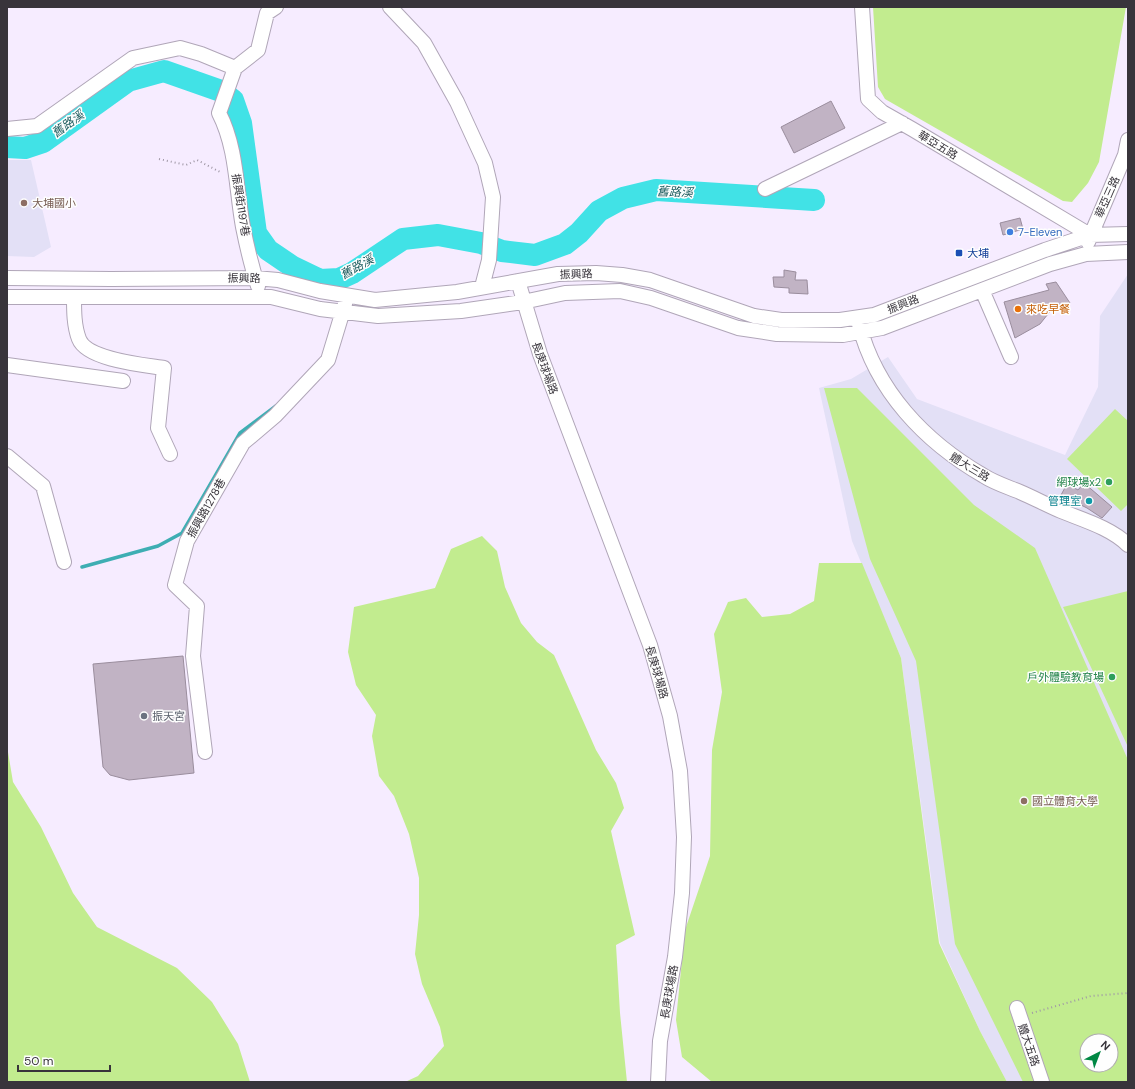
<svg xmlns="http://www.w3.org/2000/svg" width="1135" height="1089" viewBox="0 0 1135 1089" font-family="'DM Sans','Noto Sans TC',sans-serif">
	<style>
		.education { fill: #e3e0f6; fill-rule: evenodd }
		.green { fill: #c2ec8f; fill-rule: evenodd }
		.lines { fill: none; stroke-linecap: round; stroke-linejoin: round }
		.stream { stroke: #3eaeb3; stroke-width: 3.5 }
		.river { stroke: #41e2e6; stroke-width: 22 }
		.building { fill: #c1b3c4; stroke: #9a8d9d }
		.minor-casing { stroke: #b0a6b8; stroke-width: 16 }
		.path { stroke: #a098a6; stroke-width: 2; stroke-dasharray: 1 3; stroke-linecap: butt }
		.minor { stroke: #fff; stroke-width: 14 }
		.education-dot { fill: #8d6e63; stroke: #fefefe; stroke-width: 1.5 }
		.shop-dot { fill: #3f7fe0; stroke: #fefefe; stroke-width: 1.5 }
		.transit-dot { fill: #1a4fb4; stroke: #fefefe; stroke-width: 1.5 }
		.food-dot { fill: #e8710a; stroke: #fefefe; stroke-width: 1.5 }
		.leisure-dot { fill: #2e9e5b; stroke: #fefefe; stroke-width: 1.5 }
		.culture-dot { fill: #0f9aa8; stroke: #fefefe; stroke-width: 1.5 }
		.worship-dot { fill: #6b7280; stroke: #fefefe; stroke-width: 1.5 }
		.labels { text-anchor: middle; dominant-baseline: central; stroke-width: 3; stroke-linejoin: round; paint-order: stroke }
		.street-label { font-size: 11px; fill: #38343b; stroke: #fefefe }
		.education-label { font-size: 11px; fill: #785e54; stroke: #fefefe; text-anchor: start }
		.shop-label { font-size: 11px; fill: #366cbe; stroke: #fefefe; text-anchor: start }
		.transit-label { font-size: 11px; fill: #164399; stroke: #fefefe; text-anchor: start }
		.food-label { font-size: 11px; fill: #c56008; stroke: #fefefe; text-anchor: start }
		.leisure-label { font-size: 11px; fill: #27864d; stroke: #fefefe; text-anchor: end }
		.culture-label { font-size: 11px; fill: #0d838f; stroke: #fefefe; text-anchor: end }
		.worship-label { font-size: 11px; fill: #5b616d; stroke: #fefefe; text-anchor: start }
		.water-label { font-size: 12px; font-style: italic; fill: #1c5c5e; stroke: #fefefe }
	</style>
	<rect width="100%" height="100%" fill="#f6ecff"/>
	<!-- education -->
	<path class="education" d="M7,160H31L51,247L34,257L7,256Z
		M1128,274V1082H1007L980,1031L940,943L901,658L852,541L819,388L851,379L888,357L917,399L1065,455L1098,387L1100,316ZM1087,1041H1111V1065H1087Z"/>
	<!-- green -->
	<path class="green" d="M873,7H1126L1099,162L1088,183L1072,202L1063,201L885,99L878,87Z
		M824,388H857L974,505L1035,548L1128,760V1082H1023L955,944L916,661L870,559ZM1087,1041H1111V1065H1087Z
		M1115,409L1128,421V504L1121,511L1067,459Z
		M482,536L497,551L505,587L521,623L537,642L554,655L596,750L616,783L624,808L611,831L635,935L616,945L620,1013L627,1082H405L418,1076L444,1046L440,1027L422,984L415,954L419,915V878L409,834L394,796L379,776L372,736L376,715L356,685L348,652L354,607L435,588L451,549Z
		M819,563H862L901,658L939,943L980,1031L1007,1082H712L682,1057L676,1020L685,930L710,856L712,750L722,692L714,634L728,602L746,598L762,617L790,614L814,601Z
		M1128,591V747L1063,607Z
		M7,746L13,782L41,827L73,893L97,927L177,968L212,1002L238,1044L250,1082H7Z"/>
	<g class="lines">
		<!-- stream -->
		<path class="stream" d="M82,567L158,546L182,533L240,433L276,406"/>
		<!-- river -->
		<path class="river" d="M7,147L25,148L43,142L128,81L164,71L221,91L233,100L241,123L256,233L268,250L293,267L320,280L339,279L352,273L403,239L438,235L481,243L502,251L535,255L565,244L579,233L599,211L623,198L656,190L814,200"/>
	</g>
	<!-- building -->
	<path class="building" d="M831,101L845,128L794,153L781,127Z
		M1020,218L1023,229L1003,235L1000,223Z
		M784,270L796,272L795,280H807L808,294L789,293V288L774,287L773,277H784Z
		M1056,282L1070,303L1052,309L1040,324L1015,338L1004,302L1049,290L1046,284Z
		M1084,483L1112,507L1102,518L1087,508L1061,495L1067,484L1078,490Z
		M183,656L194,773L129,780L110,775L103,767L93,664Z"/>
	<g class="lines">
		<defs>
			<path id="minor" d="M390,7L424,43L457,102L485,163L493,197L489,260L482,287
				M862,7L868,99L882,112L912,129L1090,235
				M235,68L219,113C237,148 236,189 243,227C247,247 252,268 258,286
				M7,129L37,126L133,58L180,48L201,54L235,68L258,50L267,13L276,7
				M765,189L902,123
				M1088,242L1125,155L1128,140
				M7,278L111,279L255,278L278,280L320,291L375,300L457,292L558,274L596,273L622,275L650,280L754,316L781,320H840L874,315L1045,250L1090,235L1128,234
				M518,281L540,354L650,645L670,716L680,771L684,837L682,893L675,957L660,1041L658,1082
				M982,290L1011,357
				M7,297H271L320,309L378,316L461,311L523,302L565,293L620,291L651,298L738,328L777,334L843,335L882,328L1050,264L1086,254L1128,252
				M74,297C74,311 74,326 79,339C87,360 145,365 164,368L158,428L170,454
				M859,324C876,391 925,442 984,476C995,483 1008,487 1020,492C1034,498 1047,505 1061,511C1083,520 1111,528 1128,545
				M7,365L123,381
				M7,456L43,486L64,562
				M205,752L193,656L197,606L175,585L187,541L243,443L275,416L328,360L345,304
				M1017,1008L1042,1082"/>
		</defs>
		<!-- minor casing -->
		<use href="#minor" class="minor-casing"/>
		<!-- path -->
		<path class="path" d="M159,159L186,165L197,160L222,173
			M1032,1013L1091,996L1128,993"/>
		<!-- minor -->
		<use href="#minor" class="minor"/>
	</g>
	<!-- markers -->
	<g class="education-dot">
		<circle cx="24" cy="203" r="4"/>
		<circle cx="1024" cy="801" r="4"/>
	</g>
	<circle class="shop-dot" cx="1010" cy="232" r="4"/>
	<rect class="transit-dot" x="955" y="249" width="8" height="8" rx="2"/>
	<circle class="food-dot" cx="1018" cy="309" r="4"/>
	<g class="leisure-dot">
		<circle cx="1109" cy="482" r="4"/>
		<circle cx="1112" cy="677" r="4"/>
	</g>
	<circle class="culture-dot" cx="1089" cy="501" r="4"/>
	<circle class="worship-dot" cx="144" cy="716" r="4"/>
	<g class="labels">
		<!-- street labels -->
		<g class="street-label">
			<text transform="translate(938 145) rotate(31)">華亞五路</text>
			<text transform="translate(1107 197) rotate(-66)">華亞三路</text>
			<text transform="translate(241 205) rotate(81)">振興街1197巷</text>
			<text transform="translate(576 274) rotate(-2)">振興路</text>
			<text transform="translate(244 278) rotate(1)">振興路</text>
			<text transform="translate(903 304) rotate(-21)">振興路</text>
			<text transform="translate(545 368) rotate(70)">長庚球場路</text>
			<text transform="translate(970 467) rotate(31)">體大三路</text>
			<text transform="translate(206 508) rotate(-61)">振興路1278巷</text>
			<text transform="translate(657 672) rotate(74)">長庚球場路</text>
			<text transform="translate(669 992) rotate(-80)">長庚球場路</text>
			<text transform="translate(1029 1045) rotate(71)">體大五路</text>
		</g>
		<!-- education labels -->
		<g class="education-label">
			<text x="32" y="203">大埔國小</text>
			<text x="1032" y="801">國立體育大學</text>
		</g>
		<!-- shop labels -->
		<g class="shop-label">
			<text x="1018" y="232">7-Eleven</text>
		</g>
		<!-- transit labels -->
		<g class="transit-label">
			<text x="967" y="253">大埔</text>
		</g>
		<!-- food labels -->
		<g class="food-label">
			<text x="1026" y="309">來吃早餐</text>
		</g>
		<!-- leisure labels -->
		<g class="leisure-label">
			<text x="1101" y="482">網球場x2</text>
			<text x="1104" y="677">戶外體驗教育場</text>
		</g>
		<!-- culture labels -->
		<g class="culture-label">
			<text x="1081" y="501">管理室</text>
		</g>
		<!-- worship labels -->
		<g class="worship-label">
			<text x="152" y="716">振天宮</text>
		</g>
		<!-- water labels -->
		<g class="water-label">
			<text transform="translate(68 124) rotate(-36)">舊路溪</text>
			<text transform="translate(675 192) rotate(2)">舊路溪</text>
			<text transform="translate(357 267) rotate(-29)">舊路溪</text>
		</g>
	</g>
	<!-- border -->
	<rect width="1135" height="1089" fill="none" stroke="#38343b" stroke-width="16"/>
	<!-- north arrow -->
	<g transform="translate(1099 1053) rotate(42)"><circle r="19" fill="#fefefe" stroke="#afadb0"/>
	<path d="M0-3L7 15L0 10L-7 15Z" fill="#008844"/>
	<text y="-6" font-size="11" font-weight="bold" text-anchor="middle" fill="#38343b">N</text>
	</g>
	<!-- scale -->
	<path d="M18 1065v6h92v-6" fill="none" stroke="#38343b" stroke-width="2"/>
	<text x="24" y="1065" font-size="12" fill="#38343b" stroke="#fefefe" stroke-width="3" paint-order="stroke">50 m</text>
</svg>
